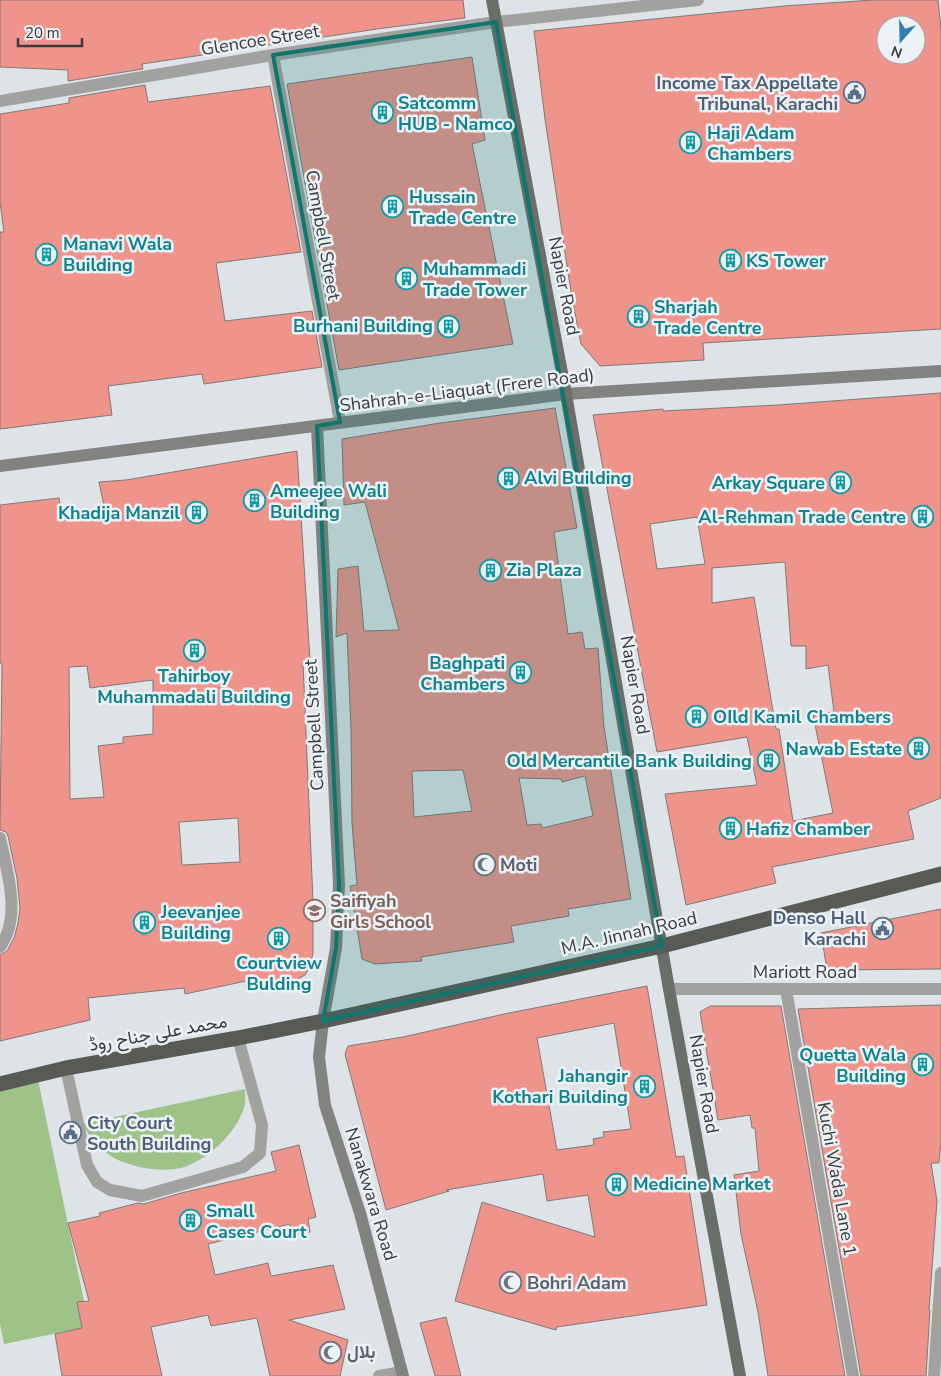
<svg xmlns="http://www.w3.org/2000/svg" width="941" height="1376" viewBox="0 0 941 1376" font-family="'Nunito Sans',Vazirmatn,sans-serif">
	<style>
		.green { fill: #9dc389 }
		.building { fill: #ef948b; stroke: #7f7978; fill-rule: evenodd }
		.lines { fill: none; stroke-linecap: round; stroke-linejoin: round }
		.lane { stroke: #a1a2a0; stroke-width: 12 }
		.street { stroke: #a1a2a0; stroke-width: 12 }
		.secondary { stroke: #828380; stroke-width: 12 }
		.primary { stroke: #6b6d69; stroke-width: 12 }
		.highway { stroke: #585a56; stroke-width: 15 }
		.marked { fill: #0f766e; fill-opacity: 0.2; stroke: #0f766e; stroke-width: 4; stroke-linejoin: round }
		.labels { text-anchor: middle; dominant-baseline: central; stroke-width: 5; stroke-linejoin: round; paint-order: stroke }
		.street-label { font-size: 18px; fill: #393b3d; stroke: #ecf1f5 }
		.service-label { font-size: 18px; font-weight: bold; fill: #4e5e75; stroke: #ecf1f5; text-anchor: end }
		.culture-label { font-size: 18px; font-weight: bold; fill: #0d838f; stroke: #ecf1f5; text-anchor: start }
		.worship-label { font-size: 18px; font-weight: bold; fill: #5b616d; stroke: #ecf1f5; text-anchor: start }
		.education-label { font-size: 18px; font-weight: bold; fill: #785e54; stroke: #ecf1f5; text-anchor: start }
	</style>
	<rect width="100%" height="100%" fill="#dee3e8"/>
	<!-- green -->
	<path class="green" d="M37,1075L84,1301L82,1328L4,1344L0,1324V1084Z
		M245,1089C245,1095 246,1102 244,1108C235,1134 211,1156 187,1166C168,1174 134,1168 116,1159C102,1152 91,1138 82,1124Z"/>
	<!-- building -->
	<path class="building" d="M0,0H463L465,18L384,28L142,64L143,69L68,81V70L0,67Z
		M873,0H938L941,29V329L703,343L704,360L600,366L581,344L571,292L545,119L534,31L784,6ZM886,25H916V55H886Z
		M472,57L485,140L472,144L513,344L339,370L287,84Z
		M145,85L148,102L270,86L301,252L216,263L225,321L312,311L322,367L204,384L202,374L108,386L112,415L0,429V232H4L0,202V114L69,103V98Z
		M941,393V798L908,811L914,839L772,867L776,883L686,905L665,794L757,785L747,737L657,752L593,415L663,409V411L778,405ZM697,517L705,564L657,569L650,524ZM785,562L791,646H806V669L828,665L834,712L813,715L833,813L793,821L779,729H776L754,597L712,603V568Z
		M555,408L577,528L554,532L568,634L582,632L585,649L598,648L604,727L631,899L568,909L569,916L511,926L514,942L421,957L422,961L375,964L362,959L350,886L357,885L352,823L351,730L347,633L336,637L338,569L358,566L364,631L399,630L365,502L344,505L342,439L440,423ZM463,770L472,811L414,817L412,771ZM585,776L593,816L542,828L541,824L527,825L519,778L561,779L562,782Z
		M297,451L310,661L303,662L313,902V953L310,967L305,975L294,981L246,990V981L185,994L184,988L88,998L90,1020L0,1041V955L7,951L14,938L18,923L20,908L17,878L8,836L6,832L0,830L2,663H0V505L59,498L62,517L105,511L99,482L126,480ZM87,666L90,688L153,680V734L123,737V743L98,746L104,797L70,799L69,667ZM238,818L240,862L182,865L179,822Z
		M941,909V969L827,970L821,933Z
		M647,986L676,1157L684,1156L707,1305L557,1327L556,1330L455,1301L482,1202L595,1237L588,1195L547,1201L543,1174L446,1190L449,1191L386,1210L345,1054L348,1046L403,1037L504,1014ZM614,1023L631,1129L603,1132L604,1137L593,1139L594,1145L557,1150L537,1038Z
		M941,1005V1142L939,1163H931L937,1201L929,1310H930L926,1376H861L798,1009Z
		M710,1006H781L845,1376H768L758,1312L741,1234L734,1175L759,1171L755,1128H752L750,1115L718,1120L700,1012Z
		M299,1145L316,1217L308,1219L310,1232L293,1235L290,1224L208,1244L215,1275L268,1263L271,1276L333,1265L345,1309L289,1320L348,1340L340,1376H270L257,1318L211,1326L208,1315L151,1327L162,1376H62L55,1334L82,1328L77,1302L89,1301L68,1223L100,1216L99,1213L138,1203L144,1204L181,1193L276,1171L271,1152Z
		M446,1317L461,1376H435L420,1323Z"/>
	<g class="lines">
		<!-- lane -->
		<path class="lane" d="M0,838C7,872 22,916 0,947
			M66,1068L87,1165L97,1182L110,1190L142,1196L243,1167L260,1153L262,1125L238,1038"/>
		<!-- street -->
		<path class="street" d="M273,55L340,422
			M0,101L273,55L496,22L698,0
			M669,989H941
			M786,989L853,1376
			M379,1376L402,1372
			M934,1376L941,1273"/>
		<!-- secondary -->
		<path class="secondary" d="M317,426L339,885L336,948L323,1021L319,1057L325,1105L360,1213L403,1376
			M0,466L566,394L941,371"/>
		<!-- primary -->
		<path class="primary" d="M492,0L566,394L669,989L740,1376"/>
		<!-- highway -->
		<path class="highway" d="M0,1084L66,1068L238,1038L323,1021L662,946L941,874"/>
	</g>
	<!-- marked area -->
	<path class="marked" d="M496,22L662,946L323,1021L336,948L339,885L317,426L340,422L273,55Z"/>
	<!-- icons -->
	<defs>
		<symbol id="civic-ring" viewBox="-11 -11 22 22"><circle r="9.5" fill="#ecf1f5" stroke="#5c6f8a" stroke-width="1.5"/><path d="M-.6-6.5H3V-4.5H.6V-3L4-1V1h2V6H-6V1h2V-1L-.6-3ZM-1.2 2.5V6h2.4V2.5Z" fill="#5c6f8a"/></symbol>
		<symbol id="building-ring" viewBox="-11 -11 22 22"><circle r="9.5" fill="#ecf1f5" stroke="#0f9aa8" stroke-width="1.5"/><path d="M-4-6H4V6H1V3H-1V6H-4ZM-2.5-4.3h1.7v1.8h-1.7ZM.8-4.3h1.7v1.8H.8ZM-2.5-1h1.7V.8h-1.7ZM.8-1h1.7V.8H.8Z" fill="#0f9aa8"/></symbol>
		<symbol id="mosque-ring" viewBox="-11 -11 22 22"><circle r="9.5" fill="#ecf1f5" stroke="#6b7280" stroke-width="1.5"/><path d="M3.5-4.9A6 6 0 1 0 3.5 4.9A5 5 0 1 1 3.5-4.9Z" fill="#6b7280"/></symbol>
		<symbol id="school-ring" viewBox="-11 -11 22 22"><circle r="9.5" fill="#ecf1f5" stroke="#8d6e63" stroke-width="1.5"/><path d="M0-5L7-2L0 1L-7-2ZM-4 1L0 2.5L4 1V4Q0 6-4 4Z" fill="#8d6e63"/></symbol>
	</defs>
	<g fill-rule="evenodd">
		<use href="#civic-ring" x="842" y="80" width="25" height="25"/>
		<use href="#building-ring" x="370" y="100" width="25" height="25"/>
		<use href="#building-ring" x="678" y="130" width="25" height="25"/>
		<use href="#building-ring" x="380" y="194" width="25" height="25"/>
		<use href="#building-ring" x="34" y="242" width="25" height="25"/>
		<use href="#building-ring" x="718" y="248" width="25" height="25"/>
		<use href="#building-ring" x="394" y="266" width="25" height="25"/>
		<use href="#building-ring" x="626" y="304" width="25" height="25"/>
		<use href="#building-ring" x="436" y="314" width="25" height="25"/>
		<use href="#building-ring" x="496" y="466" width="25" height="25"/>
		<use href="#building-ring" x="828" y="470" width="25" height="25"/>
		<use href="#building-ring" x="242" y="488" width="25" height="25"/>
		<use href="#building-ring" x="184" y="500" width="25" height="25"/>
		<use href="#building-ring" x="910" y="504" width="25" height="25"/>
		<use href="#building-ring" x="478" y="558" width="25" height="25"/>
		<use href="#building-ring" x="182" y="638" width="25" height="25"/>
		<use href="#building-ring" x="508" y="660" width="25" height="25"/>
		<use href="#building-ring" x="684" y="704" width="25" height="25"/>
		<use href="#building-ring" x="906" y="736" width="25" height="25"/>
		<use href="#building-ring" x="756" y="748" width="25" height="25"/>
		<use href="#building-ring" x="718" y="816" width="25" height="25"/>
		<use href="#mosque-ring" x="472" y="852" width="25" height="25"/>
		<use href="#school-ring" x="302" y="898" width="25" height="25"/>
		<use href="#building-ring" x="132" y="910" width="25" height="25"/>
		<use href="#civic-ring" x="870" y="916" width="25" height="25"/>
		<use href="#building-ring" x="266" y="926" width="25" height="25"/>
		<use href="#building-ring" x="910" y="1052" width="25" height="25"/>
		<use href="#building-ring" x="632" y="1074" width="25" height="25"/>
		<use href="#civic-ring" x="58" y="1120" width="25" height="25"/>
		<use href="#building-ring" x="604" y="1172" width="25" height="25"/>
		<use href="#building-ring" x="178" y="1208" width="25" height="25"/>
		<use href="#mosque-ring" x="498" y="1270" width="25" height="25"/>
		<use href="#mosque-ring" x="318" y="1340" width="25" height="25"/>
	</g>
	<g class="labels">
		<!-- street labels -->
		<g class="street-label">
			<text transform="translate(260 40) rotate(-9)">Glencoe Street</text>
			<text transform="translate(323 235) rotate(80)">Campbell Street</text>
			<text transform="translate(564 286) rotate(79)">Napier Road</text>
			<text transform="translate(467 390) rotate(-7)">Shahrah-e-Liaquat (Frere Road)</text>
			<text transform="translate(635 685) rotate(80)">Napier Road</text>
			<text transform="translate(314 725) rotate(-93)">Campbell Street</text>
			<text transform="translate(629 933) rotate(-13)">M.A. Jinnah Road</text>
			<text x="805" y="972">Mariott Road</text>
			<text transform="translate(158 1033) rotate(-10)">محمد علی جناح روڈ</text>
			<text transform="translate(704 1084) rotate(80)">Napier Road</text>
			<text transform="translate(837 1179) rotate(80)">Kuchi Wada Lane 1</text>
			<text transform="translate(371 1194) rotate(73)">Nanakwara Road</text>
		</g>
		<!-- service labels -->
		<g class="service-label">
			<text x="838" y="83">Income Tax Appellate<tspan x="838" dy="21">Tribunal, Karachi</tspan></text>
			<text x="866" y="918">Denso Hall<tspan x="866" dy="21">Karachi</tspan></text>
			<text x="87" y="1123" text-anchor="start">City Court<tspan x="87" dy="21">South Building</tspan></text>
		</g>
		<!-- culture labels -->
		<g class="culture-label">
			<text x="398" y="103">Satcomm<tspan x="398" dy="21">HUB - Namco</tspan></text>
			<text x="707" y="133">Haji Adam<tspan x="707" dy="21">Chambers</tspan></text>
			<text x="409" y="197">Hussain<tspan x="409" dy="21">Trade Centre</tspan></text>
			<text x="63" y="244">Manavi Wala<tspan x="63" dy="21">Building</tspan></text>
			<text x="746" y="261">KS Tower</text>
			<text x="423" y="269">Muhammadi<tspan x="423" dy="21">Trade Tower</tspan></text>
			<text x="654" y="307">Sharjah<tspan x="654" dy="21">Trade Centre</tspan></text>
			<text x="433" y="326" text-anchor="end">Burhani Building</text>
			<text x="524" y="478">Alvi Building</text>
			<text x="825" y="483" text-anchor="end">Arkay Square</text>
			<text x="270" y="491">Ameejee Wali<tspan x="270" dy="21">Building</tspan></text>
			<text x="180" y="513" text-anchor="end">Khadija Manzil</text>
			<text x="906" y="517" text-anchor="end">Al-Rehman Trade Centre</text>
			<text x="506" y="570">Zia Plaza</text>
			<text x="505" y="663" text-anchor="end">Baghpati<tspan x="505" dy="21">Chambers</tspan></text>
			<text x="194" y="676" text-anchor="middle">Tahirboy<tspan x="194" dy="21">Muhammadali Building</tspan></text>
			<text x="713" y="717">OIld Kamil Chambers</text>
			<text x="902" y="749" text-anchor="end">Nawab Estate</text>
			<text x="752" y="761" text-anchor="end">Old Mercantile Bank Building</text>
			<text x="746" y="829">Hafiz Chamber</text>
			<text x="161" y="912">Jeevanjee<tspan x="161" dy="21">Building</tspan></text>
			<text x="279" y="963" text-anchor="middle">Courtview<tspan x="279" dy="21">Bulding</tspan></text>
			<text x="906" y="1055" text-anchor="end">Quetta Wala<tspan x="906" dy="21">Building</tspan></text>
			<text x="628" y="1076" text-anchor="end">Jahangir<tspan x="628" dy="21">Kothari Building</tspan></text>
			<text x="633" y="1184">Medicine Market</text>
			<text x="206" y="1211">Small<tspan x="206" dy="21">Cases Court</tspan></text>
		</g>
		<!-- worship labels -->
		<g class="worship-label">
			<text x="500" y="865">Moti</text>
			<text x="527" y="1283">Bohri Adam</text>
			<text x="347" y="1352">بلال</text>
		</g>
		<!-- education labels -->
		<g class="education-label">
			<text x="330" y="901">Saifiyah<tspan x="330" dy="21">Girls School</tspan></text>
		</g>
	</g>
	<!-- north arrow -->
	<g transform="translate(901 40) rotate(200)"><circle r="24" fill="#ecf1f5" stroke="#a4a8ab"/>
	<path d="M0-4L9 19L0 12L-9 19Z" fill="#2f7fb1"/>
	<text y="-8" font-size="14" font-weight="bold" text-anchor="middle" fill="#393b3d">N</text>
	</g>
	<!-- scale -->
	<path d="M18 38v8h64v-8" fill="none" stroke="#393b3d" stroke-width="2.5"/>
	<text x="25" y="38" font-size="15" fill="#393b3d" stroke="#ecf1f5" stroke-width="4" paint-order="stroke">20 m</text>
</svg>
